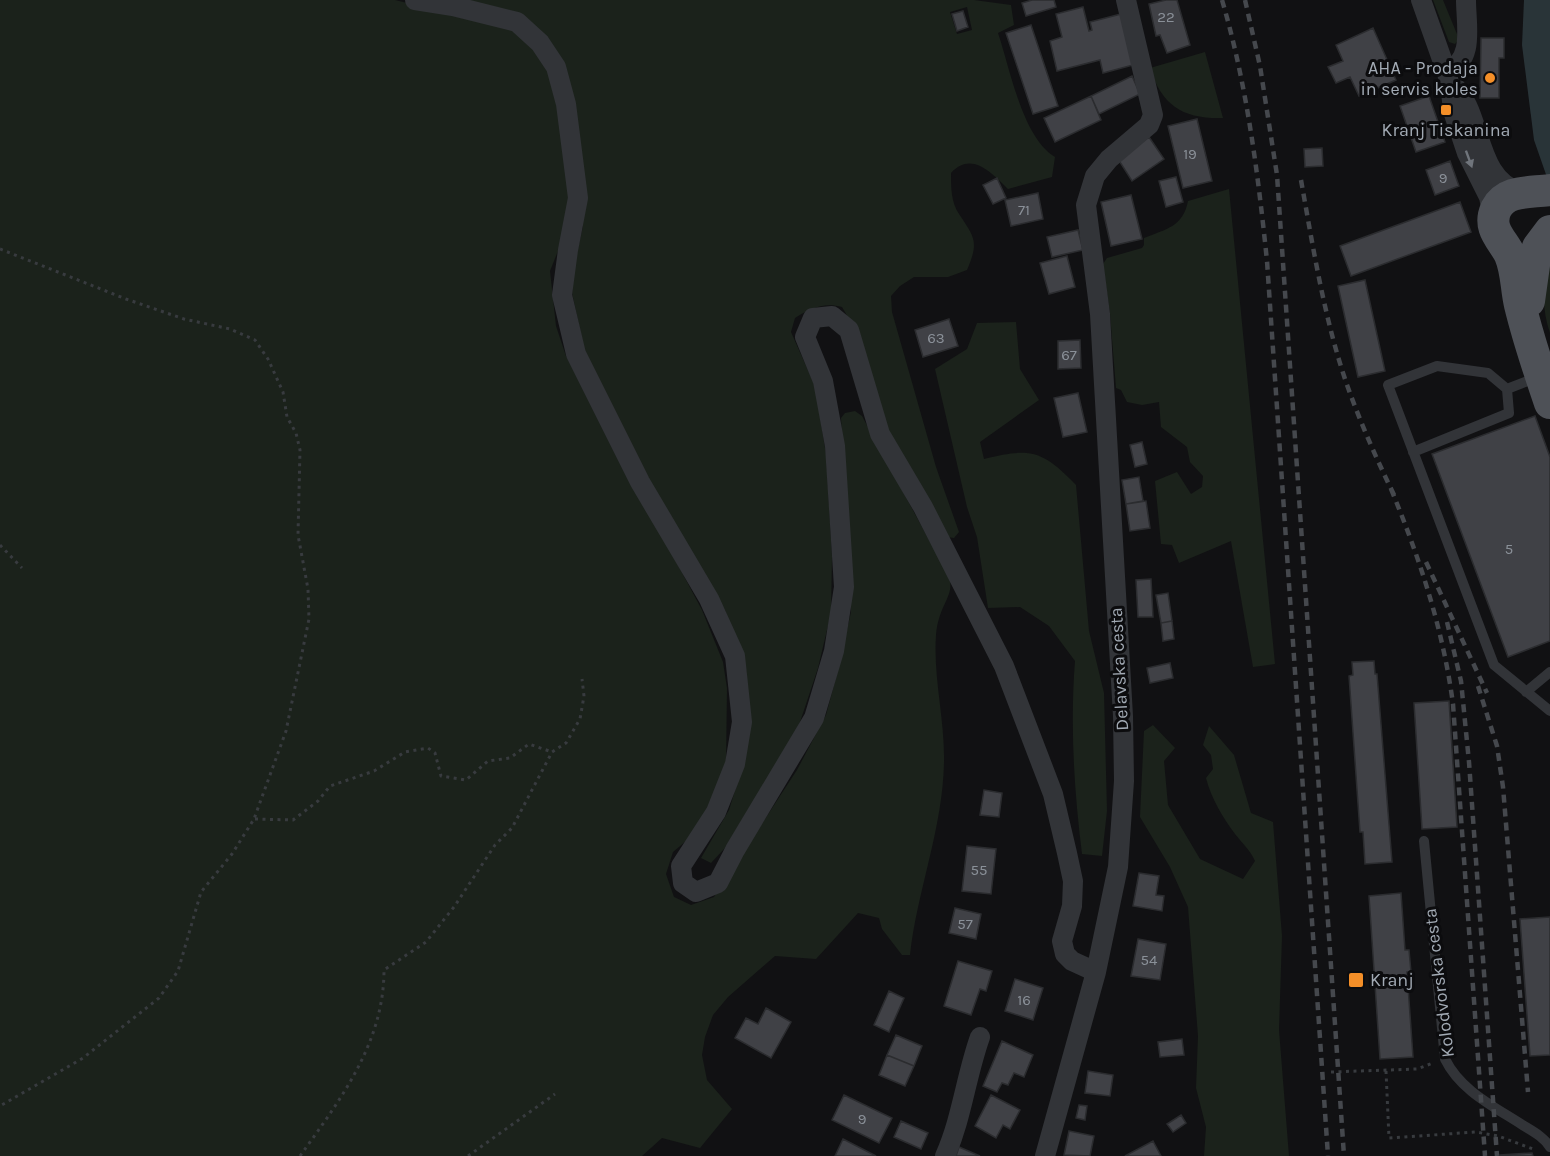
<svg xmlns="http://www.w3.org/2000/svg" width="1550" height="1156" viewBox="0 0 1550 1156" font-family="Karla,sans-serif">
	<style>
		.green { fill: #1b221b; fill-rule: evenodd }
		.water { fill: #293438 }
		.building { fill: #404146; stroke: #2b2c2f; stroke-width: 1.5 }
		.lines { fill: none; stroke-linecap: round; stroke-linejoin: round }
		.path { stroke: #383b3f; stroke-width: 3; stroke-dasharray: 3 4.5; stroke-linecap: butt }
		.lane { stroke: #323438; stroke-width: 10 }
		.street { stroke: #323438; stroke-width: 20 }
		.primary { stroke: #4e5157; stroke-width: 32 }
		.rail { stroke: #45484d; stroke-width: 4.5; stroke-dasharray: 8 6; stroke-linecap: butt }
		.oneway { fill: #70757c }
		.poi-dot { fill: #f48f28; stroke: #0c0c0e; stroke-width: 2 }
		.labels { text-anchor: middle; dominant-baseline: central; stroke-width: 6; stroke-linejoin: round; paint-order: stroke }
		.number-label { font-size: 15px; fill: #8a9098 }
		.poi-label { font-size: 18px; fill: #a2aab4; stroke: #0c0c0e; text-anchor: end }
		.street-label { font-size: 18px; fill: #a2aab4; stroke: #0c0c0e }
	</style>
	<rect width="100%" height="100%" fill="#111113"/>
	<!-- green -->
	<path class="green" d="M0,0H395L513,29L531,43L550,73L557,100L570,200L560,246L550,271L556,326L566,356L702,610L723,662L727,688L726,764L707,811L692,836L673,852L666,874L674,897L691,905L714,897L797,770L826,715L837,674L851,612L841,418L845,413L855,411L862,416L935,551C967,596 940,592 936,635C933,677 945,720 944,762C943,828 917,891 910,955H902L882,929L879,918L858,913L816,959L775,956L728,997L713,1015L705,1037L702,1055L707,1080L732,1109L700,1148L662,1138L642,1156H0Z
		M455,0H974L1011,5L1014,25L998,33C1010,68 1022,137 1055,157L1052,177L1008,189C991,172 971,151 951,173C951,188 951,202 959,214C975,238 979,242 967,270L948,277H914L900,286L891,296L892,312L936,467L959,532L954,538L947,537C925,497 899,457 881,415C866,379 863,340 842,307C824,302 811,308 795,318L791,332L815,386L826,454L832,556L831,613L818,668L799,725L725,848L711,863L701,858L729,810L745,758L751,724L746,670L725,610L641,469L585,352L572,293L575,262L583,226V198L556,53ZM967,7L972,30L957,34L950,12Z
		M1433,0H1443L1459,39L1455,44L1449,42Z
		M1205,52L1223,118C1183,119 1162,106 1150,68Z
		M1229,189L1275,664L1253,667L1231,541L1179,563L1172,545L1161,544L1155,481L1177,472L1191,494L1202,487L1203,476L1190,462L1187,447L1161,427L1159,402L1142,405L1127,402L1121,390L1116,388L1110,314L1103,264L1107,258L1142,248L1144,245V238C1166,229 1183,227 1188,201Z
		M1550,263V333C1542,310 1542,287 1550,263Z
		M1016,322L1020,369L1039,400L980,442L984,459C1031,447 1043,451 1076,485L1089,631L1104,693L1107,811L1102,856L1082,854C1074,790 1070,725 1075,661L1049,626L1020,607L988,608L977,537L967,507L935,369L967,349L977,323Z
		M1153,725L1175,748L1164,761L1168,805L1200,859L1243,879L1255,861C1250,850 1243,844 1235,834C1223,818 1211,798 1206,778L1213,769L1211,755L1203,745L1209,726L1234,755L1251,813L1273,822L1282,936L1279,1030L1289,1156H1204L1206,1127L1196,1088L1198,1036L1188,907L1170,867L1140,817L1144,731Z"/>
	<!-- water -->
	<path class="water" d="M1524,0H1550V186L1534,140L1522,45Z"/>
	<!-- building -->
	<path class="building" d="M1032,0H1054L1056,7L1026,16L1022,3Z
		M1166,0H1177L1190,45L1167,53L1160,35L1156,36L1149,4Z
		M1083,7L1089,31L1092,30L1090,22L1121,14L1133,65L1103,73L1100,60L1057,71L1050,41L1062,37L1056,14Z
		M963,11L968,27L957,31L952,14Z
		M1031,25L1058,106L1033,114L1006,33Z
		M1373,28L1396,80L1359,96L1350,77L1336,83L1328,67L1343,61L1336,45Z
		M1481,38H1504V58H1499V98H1480Z
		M1132,76L1140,94L1099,114L1091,96Z
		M1091,96L1101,120L1055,142L1044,118Z
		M1429,96L1445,142L1416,152L1400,106Z
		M1197,119L1212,181L1183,188L1168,126Z
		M1149,137L1164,159L1132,181L1118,159Z
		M1322,148L1323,166L1305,167L1304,149Z
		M1450,161L1459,186L1435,195L1426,170Z
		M1176,177L1183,202L1166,207L1159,181Z
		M997,178L1006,198L993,204L983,185Z
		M1038,193L1043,219L1011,226L1005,200Z
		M1131,195L1142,239L1111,246L1101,202Z
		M1460,202L1471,232L1351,276L1340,246Z
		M1078,230L1083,250L1052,257L1047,237Z
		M1067,256L1075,287L1049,294L1040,263Z
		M1365,280L1385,371L1358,377L1338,286Z
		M949,319L958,346L923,357L915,330Z
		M1080,340L1081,368L1058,369V341Z
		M1078,393L1087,432L1063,437L1054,398Z
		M1535,416L1550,457V641L1508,657L1432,454Z
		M1142,442L1147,464L1135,467L1130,445Z
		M1139,477L1143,501L1126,504L1122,480Z
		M1146,501L1150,528L1130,531L1126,504Z
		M1151,579L1153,617H1138L1136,580Z
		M1168,593L1172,621L1161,623L1156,595Z
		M1172,621L1174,639L1163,641L1161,623Z
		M1374,661L1375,674H1377L1392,862L1365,864L1363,832H1360L1349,676L1353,675L1352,662Z
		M1170,663L1173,678L1150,683L1147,668Z
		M1449,701L1457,827L1422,829L1414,703Z
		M984,790L1002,793L999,817L980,815Z
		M967,846L996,849L991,894L962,891Z
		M1139,873L1159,876L1156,895L1164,896L1162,911L1133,906Z
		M1401,893L1405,950H1409L1411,972H1407L1413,1057L1380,1059L1369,896Z
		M955,908L981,914L976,939L949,933Z
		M1550,917V1055L1530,1056L1520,919Z
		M1138,939L1166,944L1160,980L1131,976Z
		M958,961L992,971L986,991L980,989L971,1015L944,1006Z
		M1015,979L1043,988L1033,1020L1005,1011Z
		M889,991L904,998L889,1032L874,1025Z
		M766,1008L791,1022L771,1058L735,1038L746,1018L758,1024Z
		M896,1035L922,1046L914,1066L887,1055Z
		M1182,1039L1184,1055L1160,1057L1158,1042Z
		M1002,1041L1033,1055L1024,1077L1014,1073L1008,1085L1002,1083L997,1092L983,1086Z
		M887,1055L914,1066L905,1086L879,1075Z
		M1088,1071L1113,1075L1110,1096L1085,1093Z
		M844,1095L892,1118L879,1143L832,1120Z
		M991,1095L1020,1110L1010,1129L1003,1125L996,1138L975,1126Z
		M1079,1105L1087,1106L1085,1120L1076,1118Z
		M1181,1115L1186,1123L1173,1132L1167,1124Z
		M901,1121L928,1133L921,1149L894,1137Z
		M1069,1131L1094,1136L1090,1156L1064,1155Z
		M843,1139L876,1156H835Z
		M1153,1141L1161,1156H1125Z
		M959,1147L980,1156H956Z
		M1532,1153L1533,1156H1500V1155Z"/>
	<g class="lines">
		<!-- path -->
		<path class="path" d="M0,249L126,299L184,319L230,329L255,340L268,359L283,392L287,417L296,433L300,450L298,535L308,589L309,619L286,731L254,819L232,854L201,892L178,971L159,998L83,1058L0,1106
			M0,545L22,568
			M255,819L293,820L318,801L330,786L374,771L405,752L428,748L435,753L441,776L466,780L488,761L510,758L529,744L552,752
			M1386,1071L1389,1138L1476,1132L1498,1136L1533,1149
			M1331,1072L1417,1069L1433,1063
			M300,1156C340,1100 384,1043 384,970L426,942L454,907L495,845L512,828L552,752L566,743L580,719L584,696L582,679
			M468,1156L555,1094"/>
		<!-- lane -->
		<path class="lane" d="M1507,389L1538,377
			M1413,452L1509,413L1507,389L1488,373L1437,366L1388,385L1494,665L1550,711
			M1526,692L1550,672
			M1424,841L1445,1059C1460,1090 1493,1106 1521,1124C1532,1131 1543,1136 1550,1147"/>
		<!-- street -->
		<path class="street" d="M415,0L453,6L517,22L540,43L556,67L566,104L578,198L568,250L562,295L576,354L640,482L709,599L735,656L742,722L735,764L716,812L681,866L683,883L696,892L718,883L735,850L814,718L834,651L844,587L835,446L823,381L805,337L813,318L832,316L849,330L880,434L923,507L1004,666L1053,794L1067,853L1073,881L1072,906L1062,941L1065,954L1072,961L1096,972
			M1421,0L1450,82L1453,111L1467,153L1489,197L1493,218
			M1447,72C1475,59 1466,26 1466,0
			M1450,82C1485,112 1472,177 1521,193
			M945,1156C962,1118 966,1076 980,1037
			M1045,1156L1096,972L1118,867L1124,781L1123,716L1100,314L1086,205L1095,176L1109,159L1149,125L1153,115L1126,0"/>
		<!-- primary -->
		<path class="primary" d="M1550,190C1531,193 1506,189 1496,209C1487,229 1503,240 1510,255C1517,271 1516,289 1520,305C1528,338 1539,371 1550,403
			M1529,301L1535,258L1538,247L1550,231"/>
		<!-- rail -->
		<path class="rail" d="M1222,0C1247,85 1258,174 1267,261L1328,1156
			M1245,0L1260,66L1277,175L1344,1156
			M1301,180C1313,247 1324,317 1346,382C1360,422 1377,460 1395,497
			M1391,489C1420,559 1443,629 1453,704L1485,1156
			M1426,562L1487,693
			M1447,622L1461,681L1469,762L1497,1156
			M1478,686L1497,746L1503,787L1528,1092"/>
	</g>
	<!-- one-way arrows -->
	<defs><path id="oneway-solid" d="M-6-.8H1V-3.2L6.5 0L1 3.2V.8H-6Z" transform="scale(1.5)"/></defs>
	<use class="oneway" href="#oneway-solid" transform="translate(1469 159) rotate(70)"/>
	<!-- markers -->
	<g class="poi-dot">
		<circle cx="1490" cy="78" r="6"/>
		<rect x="1440" y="104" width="12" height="12" rx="3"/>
		<rect x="1348" y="972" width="16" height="16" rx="3"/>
	</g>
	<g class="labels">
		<!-- number labels -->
		<g class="number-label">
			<text x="1166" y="17">22</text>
			<text x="1190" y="154">19</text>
			<text x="1443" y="178">9</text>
			<text x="1024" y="210">71</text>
			<text x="936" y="338">63</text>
			<text x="1069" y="355">67</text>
			<text x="1509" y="549">5</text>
			<text x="979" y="870">55</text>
			<text x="965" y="924">57</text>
			<text x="1149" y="960">54</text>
			<text x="1024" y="1000">16</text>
			<text x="862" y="1119">9</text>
		</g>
		<!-- poi labels -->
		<g class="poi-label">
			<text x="1478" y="68">AHA - Prodaja<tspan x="1478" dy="21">in servis koles</tspan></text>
			<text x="1446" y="130" text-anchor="middle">Kranj Tiskanina</text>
			<text x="1370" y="980" text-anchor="start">Kranj</text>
		</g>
		<!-- street labels -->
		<g class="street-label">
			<text transform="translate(1119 669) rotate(-93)">Delavska cesta</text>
			<text transform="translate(1439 983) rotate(-97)">Kolodvorska cesta</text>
		</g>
	</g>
</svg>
